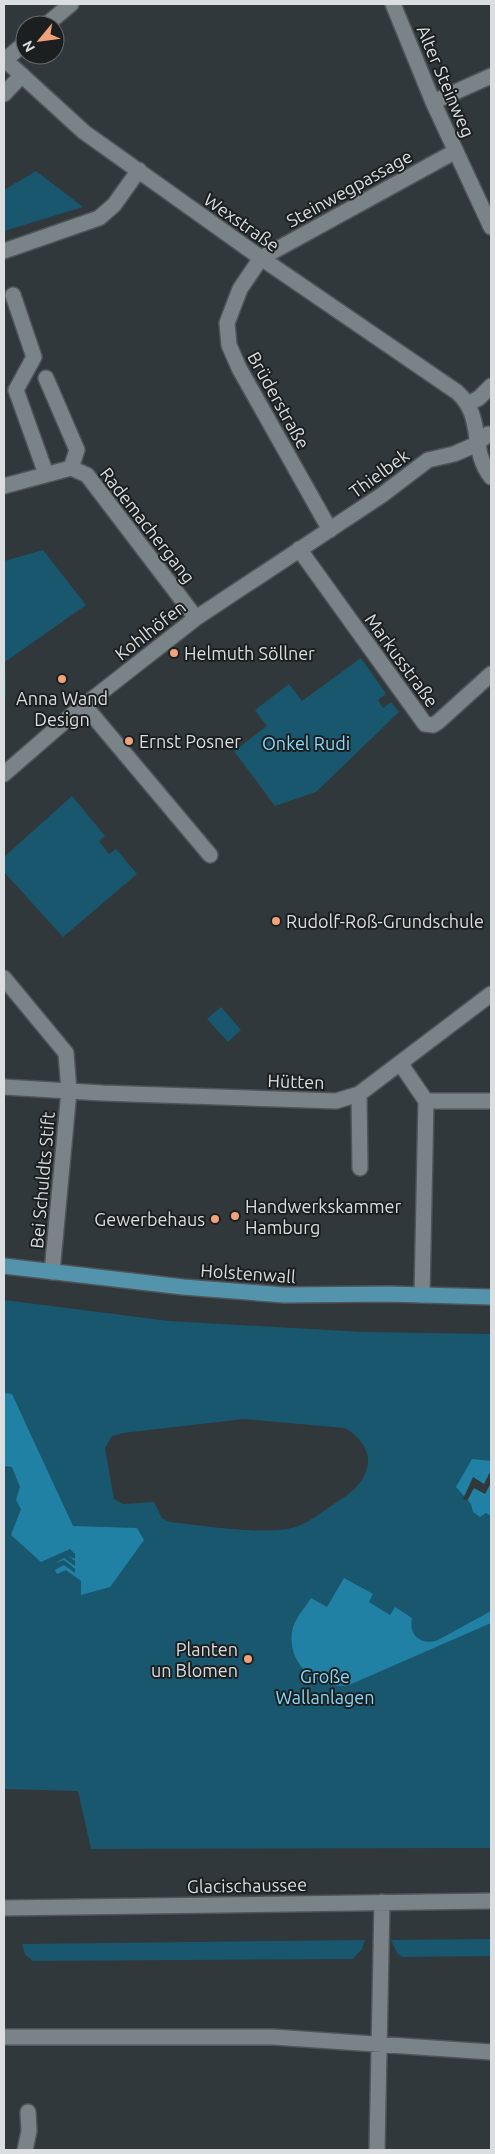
<svg xmlns="http://www.w3.org/2000/svg" width="495" height="2154" viewBox="0 0 495 2154" font-family="Ubuntu,sans-serif">
	<style>
		.green { fill: #18576e; fill-rule: evenodd }
		.water { fill: #2181a4 }
		.pier { fill: #30383c }
		.lines { fill: none; stroke-linecap: round; stroke-linejoin: round }
		.minor-casing { stroke: #4e5458; stroke-width: 18 }
		.major-casing { stroke: #4e5458; stroke-width: 18 }
		.minor { stroke: #7a8387; stroke-width: 15 }
		.major { stroke: #5493ac; stroke-width: 15 }
		.poi-dot { fill: #f0a27a; stroke: #1b1f20; stroke-width: 2 }
		.labels { text-anchor: middle; dominant-baseline: central; stroke-width: 4; stroke-linejoin: round; paint-order: stroke }
		.street-label { font-size: 18px; fill: #dadee1; stroke: #1b1f20 }
		.poi-label { font-size: 18px; fill: #dadee1; stroke: #1b1f20; text-anchor: start }
		.park-label { font-size: 18px; fill: #88d9fc; stroke: #1b1f20 }
	</style>
	<rect width="100%" height="100%" fill="#30383c"/>
	<!-- green -->
	<path class="green" d="M36,171L83,207L4,231V190Z
		M43,550L86,605L5,662L6,695L4,697V561Z
		M361,658L385,692V695L378,700L383,708L391,702L399,712L316,792L275,806L234,751L267,726L255,710L289,684L302,701Z
		M72,796L105,836L99,841L109,854L116,849L137,874L63,937L4,872V857Z
		M221,1007L241,1030L228,1042L207,1019Z
		M4,1300L169,1321L363,1332L491,1334V1848L91,1849L78,1791L4,1789ZM244,1419L345,1428C359,1436 372,1452 367,1468C363,1485 348,1495 334,1504C323,1511 311,1521 298,1526C270,1537 201,1525 169,1522L162,1518L154,1502L123,1504L114,1499L105,1448L112,1436L123,1433Z
		M491,1939V1956L402,1957L397,1953L391,1940Z
		M365,1940L362,1949L353,1959L33,1961L25,1954L22,1944Z"/>
	<!-- water -->
	<path class="water" d="M4,1393L12,1394L73,1526L137,1528L144,1540L110,1587L81,1595V1581L66,1570L57,1574L55,1570L64,1565L75,1573V1569L64,1560L55,1563L64,1558L75,1566V1561L68,1556L75,1559V1554L70,1549L41,1562L11,1535L21,1509L16,1500L20,1487L12,1467L4,1466Z
		M472,1459L491,1461V1516L486,1513L480,1517L473,1512L471,1504L456,1487Z
		M344,1578L373,1594L369,1602L390,1615L395,1607L412,1618C408,1636 422,1646 438,1640L491,1611V1623L349,1685C319,1691 287,1665 292,1632C294,1619 304,1609 311,1598L327,1607Z"/>
	<!-- pier -->
	<path class="pier" d="M491,1470V1483L485,1494L474,1488L467,1501L463,1499L473,1477L484,1484Z"/>
	<g class="lines">
		<defs>
			<path id="minor" d="M393,4L433,102L491,227
				M46,25L71,4
				M4,59L84,132L261,258L457,392C485,417 469,449 491,477
				M5,60L25,43
				M4,94L22,75
				M433,102L491,76
				M4,251L99,218L114,205L139,170
				M13,295L34,357L16,390L46,474
				M46,378L77,450L71,468
				M468,404L479,398L491,386
				M4,486L71,468L87,475L196,618
				M330,530L239,368L229,345L227,323L240,289L261,258L456,151
				M299,549L425,724L433,725L438,722L491,674
				M84,705L210,855
				M4,774L72,715L196,618L382,495L428,460L454,454L477,444L488,434L491,435
				M4,978L66,1053L69,1091L52,1272
				M400,1063L491,994
				M4,1087L102,1093L336,1101L359,1094L400,1063L426,1101
				M359,1094L360,1168
				M426,1101H491
				M422,1295L426,1101
				M4,1908L491,1901
				M4,2037H273L491,2052
				M25,2150L29,2131L28,2112
				M377,2150L382,1902"/>
			<path id="major" d="M4,1266L183,1287L284,1295L389,1294L491,1297"/>
		</defs>
		<!-- minor casing -->
		<use href="#minor" class="minor-casing"/>
		<!-- major casing -->
		<use href="#major" class="major-casing"/>
		<!-- minor -->
		<use href="#minor" class="minor"/>
		<!-- major -->
		<use href="#major" class="major"/>
	</g>
	<!-- markers -->
	<g class="poi-dot">
		<circle cx="174" cy="653" r="5"/>
		<circle cx="62" cy="679" r="5"/>
		<circle cx="129" cy="741" r="5"/>
		<circle cx="276" cy="921" r="5"/>
		<circle cx="235" cy="1216" r="5"/>
		<circle cx="215" cy="1219" r="5"/>
		<circle cx="248" cy="1659" r="5"/>
	</g>
	<g class="labels">
		<!-- street labels -->
		<g class="street-label">
			<text transform="translate(446 81) rotate(67)">Alter Steinweg</text>
			<text transform="translate(349 188) rotate(-29)">Steinwegpassage</text>
			<text transform="translate(242 222) rotate(35)">Wexstraße</text>
			<text transform="translate(279 400) rotate(61)">Brüderstraße</text>
			<text transform="translate(379 473) rotate(-36)">Thielbek</text>
			<text transform="translate(148 525) rotate(52)">Rademachergang</text>
			<text transform="translate(150 630) rotate(-38)">Kohlhöfen</text>
			<text transform="translate(402 660) rotate(54)">Markusstraße</text>
			<text transform="translate(296 1081) rotate(2)">Hütten</text>
			<text transform="translate(42 1180) rotate(-85)">Bei Schuldts Stift</text>
			<text transform="translate(248 1273) rotate(4)">Holstenwall</text>
			<text transform="translate(247 1885) rotate(-1)">Glacischaussee</text>
		</g>
		<!-- poi labels -->
		<g class="poi-label">
			<text x="184" y="653">Helmuth Söllner</text>
			<text x="62" y="698" text-anchor="middle">Anna Wand<tspan x="62" dy="21">Design</tspan></text>
			<text x="139" y="741">Ernst Posner</text>
			<text x="286" y="921">Rudolf-Roß-Grundschule</text>
			<text x="245" y="1206">Handwerkskammer<tspan x="245" dy="21">Hamburg</tspan></text>
			<text x="205" y="1219" text-anchor="end">Gewerbehaus</text>
			<text x="238" y="1649" text-anchor="end">Planten<tspan x="238" dy="21">un Blomen</tspan></text>
		</g>
		<!-- park labels -->
		<g class="park-label">
			<text x="306" y="743">Onkel Rudi</text>
			<text x="325" y="1676">Große<tspan x="325" dy="21">Wallanlagen</tspan></text>
		</g>
	</g>
	<!-- border -->
	<rect width="495" height="2154" fill="none" stroke="#dadee1" stroke-width="10"/>
	<!-- north arrow -->
	<g transform="translate(40 40) rotate(241)"><circle r="24" fill="#1b1f20" stroke="#676b6d"/>
	<path d="M0-4L9 19L0 12L-9 19Z" fill="#f0a27a"/>
	<text y="-8" font-size="14" font-weight="bold" text-anchor="middle" fill="#dadee1">N</text>
	</g>
</svg>
